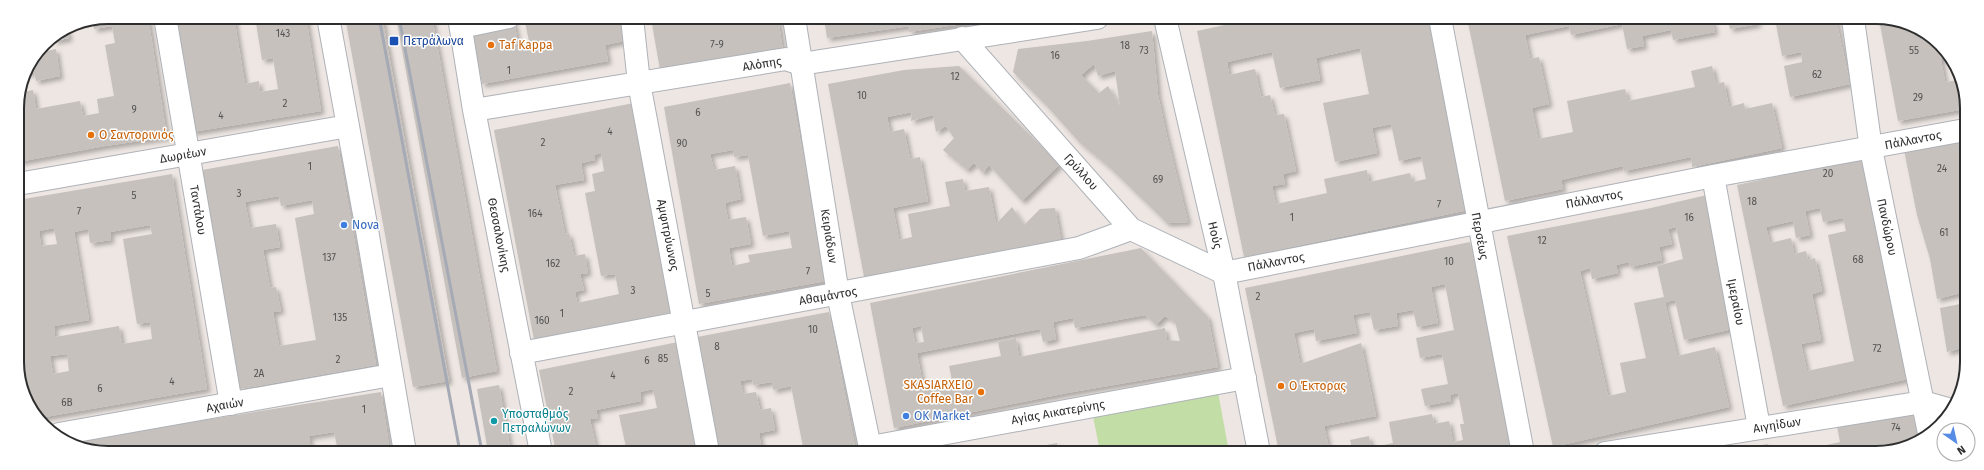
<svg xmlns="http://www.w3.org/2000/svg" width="1984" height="470" viewBox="0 0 1984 470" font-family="'Fira Sans',sans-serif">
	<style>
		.green { fill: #c3dda6 }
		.building { fill: #c6c1bd; fill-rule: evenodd; filter: url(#shadow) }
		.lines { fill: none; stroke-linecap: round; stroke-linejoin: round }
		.street-casing { stroke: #aeb2b8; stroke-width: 24 }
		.secondary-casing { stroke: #aeb2b8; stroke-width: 24 }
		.street { stroke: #fff; stroke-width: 22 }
		.secondary { stroke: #fff; stroke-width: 22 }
		.rail { stroke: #a5aab5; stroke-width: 3 }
		.transit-dot { fill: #1a4fb4; stroke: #fff; stroke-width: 1.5 }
		.food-dot { fill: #e8710a; stroke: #fff; stroke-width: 1.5 }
		.shop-dot { fill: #3f7fe0; stroke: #fff; stroke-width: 1.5 }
		.culture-dot { fill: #0f9aa8; stroke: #fff; stroke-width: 1.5 }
		.labels { text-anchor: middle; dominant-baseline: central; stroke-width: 3; stroke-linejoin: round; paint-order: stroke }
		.number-label { font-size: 10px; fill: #545352 }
		.transit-label { font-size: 12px; fill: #164399; stroke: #fff; text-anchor: start }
		.food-label { font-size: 12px; fill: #c56008; stroke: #fff; text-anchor: start }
		.street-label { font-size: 12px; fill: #2e2e2e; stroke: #fff }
		.shop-label { font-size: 12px; fill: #366cbe; stroke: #fff; text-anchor: start }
		.culture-label { font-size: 12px; fill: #0d838f; stroke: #fff; text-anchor: start }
		.rim { fill: none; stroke: #2e2e2e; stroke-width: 2 }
	</style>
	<defs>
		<filter id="shadow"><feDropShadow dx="3.5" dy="3.5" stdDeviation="2" flood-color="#0004"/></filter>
	</defs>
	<rect width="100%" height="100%" fill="#ede6e2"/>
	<!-- green -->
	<path class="green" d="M1218,392L1229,452H1100L1093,416Z"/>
	<!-- building -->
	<path class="building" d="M108,17H148L167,137L105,146L18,162L17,103L19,93L33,90L36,109L80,101L83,116L99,113L97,99L114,96L105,45L115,43L112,26L94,29L93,20Z
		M174,17H234L245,84L259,81L260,92L278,89L273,58L262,60L255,17H306L321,111L192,132Z
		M345,17H382L449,381L413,387Z
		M396,17H432L497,371L462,378Z
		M549,17H625L629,40L605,45L608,61L482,84L472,29L514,21L519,48L530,46L525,22Z
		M651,18H778L783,51L660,70Z
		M824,18H995V19L909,32L910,26L827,38Z
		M1257,18H1428L1468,210L1244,257L1197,31ZM1360,48L1369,94L1323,103L1335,162L1377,153L1372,128L1391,124L1399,161L1421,156L1426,179L1412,182L1410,173L1369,182L1367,170L1324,179L1327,193L1276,204L1272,186L1285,184L1283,174L1296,171L1284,114L1275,115L1270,95L1261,97L1255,69L1229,75L1227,62L1272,52L1280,88L1320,80L1316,58Z
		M1467,18H1503L1504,25L1531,18L1712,19L1715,32L1673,40L1671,30L1642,36L1644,46L1627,49L1622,24L1571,35L1569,26L1525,35L1530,59L1539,57L1549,104L1532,108L1538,139L1573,132L1567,101L1625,89L1628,101L1695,87L1691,71L1712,66L1716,84L1724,82L1729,107L1744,103L1745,109L1772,103L1782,148L1692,167L1691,157L1624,171L1623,166L1561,180L1563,189L1505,201Z
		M1728,19H1757L1758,24L1730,29Z
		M1775,19H1836L1850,84L1790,97L1784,66L1802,62L1801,52L1782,56Z
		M1879,19H1893L1940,44L1948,58L1941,59L1945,82L1959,80L1965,90V109L1898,121Z
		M67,28L69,38L54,41L53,37Z
		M1152,31L1158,95L1167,137L1188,222L1167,223L1109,167L1080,143L1046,105L1013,72L1018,49L1087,41ZM1094,64L1098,76L1115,71L1120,106L1108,86L1099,93L1081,75Z
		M56,49L60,76L36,81L34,72L24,74L38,53Z
		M959,66L1060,164L1022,201L989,165L983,173L974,163L967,170L943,150L954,138L946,126L936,132L933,115L911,121L912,112L887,117L890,132L904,129L910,159L920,157L928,201L893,208L899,240L912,237L908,214L950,206L945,182L963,179L965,191L989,187L996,224L1012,207L1024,225L1040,209L1055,208L1061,240L864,277L828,84L904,70Z
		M790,83L826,281L699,304L664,107ZM733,150L734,157L748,155L763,236L789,231L792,248L748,255L750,262L732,266L729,248L751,244L746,217L728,220L725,203L741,199L735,166L714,170L710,154Z
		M634,103L671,315L534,340L494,130ZM601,153L604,171L592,174L595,191L585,193L601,276L615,274L619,294L577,303L575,292L584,290L580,274L588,273L585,254L574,256L569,233L565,234L555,185L584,180L581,163L595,160L594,155Z
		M1965,138V187L1960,188L1963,206H1965V292L1937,299L1930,259L1917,215L1904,150Z
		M338,146L376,365L240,389L202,170ZM279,196L281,206L312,200L314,214L295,218L316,340L279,346L273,312L281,311L276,287L270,288L263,250L280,247L276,224L250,228L245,202Z
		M1861,158L1908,379L1783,406L1737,185ZM1820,208L1823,222L1843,218L1846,231L1828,235L1854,361L1807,371L1801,344L1821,340L1812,294L1822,291L1815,258L1808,260L1806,251L1794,254L1791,238L1770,243L1766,227L1793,221L1796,238L1810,235L1805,211Z
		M172,174L207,389L39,418L19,380L18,200ZM150,225L152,234L123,239L137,324L150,322L152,339L122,344L119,326L55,337L54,326L89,320L74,232L88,229L90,243L111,240L110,232ZM54,228L57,244L41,246L39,231ZM67,354L69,371L53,374L50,356Z
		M1707,195L1737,328L1684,340L1675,300L1665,302L1677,356L1715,347L1729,407L1553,447L1507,236L1651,208ZM1676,227L1683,259L1657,266L1664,297L1634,303L1646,358L1620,363L1626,392L1608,396L1580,271L1590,268L1592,279L1618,273L1616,265L1629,262L1630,267L1662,260L1659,247L1672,244L1668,229Z
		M1470,242L1512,452H1353L1350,440L1369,436L1371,448L1393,443L1389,422L1432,414L1434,424L1449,421L1453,442L1463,440L1460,424H1464L1458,393L1450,395L1451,401L1425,406L1421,389L1448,384L1442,354L1420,358L1416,338L1454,330L1445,284L1431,287L1438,323L1417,327L1413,310L1396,313L1398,326L1374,330L1370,312L1353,315L1357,333L1316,341L1314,329L1294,333L1300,364L1361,343L1376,416L1324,426L1330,452H1279L1245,288Z
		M1141,248L1208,317L1218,367L1067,393L894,428L870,303ZM1145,315L1156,325L1165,316L1175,322L1180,341L1167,340L1165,328L1019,357L1016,338L998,342L1001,356L949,366L952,380L923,386L917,353L1040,329L1043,342L1056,339L1053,322L1073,318L1075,328ZM921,326L924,342L915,343L912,328Z
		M1965,303V347L1947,352L1940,308Z
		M829,312L856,452H804L791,386L773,390L772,382L753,385L752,379L740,381L743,394L756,392L760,410L771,408L775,430L759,433L762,452H719L697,337Z
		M678,342L700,452H627L619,415L657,408L653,389L640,392L641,401L596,410L598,418L590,419L597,452H556L539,370Z
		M499,385L511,452H488L477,389Z
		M381,392L390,452L338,451L334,432L309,436L311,451H223L222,445L207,447V451H91L71,441Z
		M1912,411L1918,438L1881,453H1791L1840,442L1837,426Z
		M1057,443L1059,452H1015V451Z
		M1768,444L1770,453H1750L1749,447Z"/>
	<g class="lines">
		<defs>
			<path id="street" d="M165,17L231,404
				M459,17L474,110L541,452
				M632,18L639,83L708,452
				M1440,18L1523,453
				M1853,19L1871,149L1929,433
				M461,27L509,17
				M962,38L1131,229L1224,273L1713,176L1965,130
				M474,110L786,59L801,64L1097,18
				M1713,176L1759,427
				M521,353L1079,248L1131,229
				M59,434L391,375
				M871,447L1245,378
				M1605,453L1923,402L1948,409"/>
			<path id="secondary" d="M328,17L367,230L405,452
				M794,18L838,294L871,452
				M1165,18L1224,273L1259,452
				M18,184L348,126"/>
		</defs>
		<!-- street casing -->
		<use href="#street" class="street-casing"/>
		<!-- secondary casing -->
		<use href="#secondary" class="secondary-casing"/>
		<!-- street -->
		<use href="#street" class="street"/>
		<!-- secondary -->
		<use href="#secondary" class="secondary"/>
		<!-- rail -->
		<path class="rail" d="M379,17L460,452
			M399,17L482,452"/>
	</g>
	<!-- markers -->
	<rect class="transit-dot" x="389" y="36" width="10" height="10" rx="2"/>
	<g class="food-dot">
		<circle cx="491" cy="45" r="4"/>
		<circle cx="91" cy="135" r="4"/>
		<circle cx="1281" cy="386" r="4"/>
		<circle cx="981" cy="392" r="4"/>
	</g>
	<g class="shop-dot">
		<circle cx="344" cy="225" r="4"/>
		<circle cx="906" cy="416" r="4"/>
	</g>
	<circle class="culture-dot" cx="494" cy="421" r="4"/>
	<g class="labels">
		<!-- number labels -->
		<g class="number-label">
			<text x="283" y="34">143</text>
			<text x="717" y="45">7-9</text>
			<text x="1125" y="46">18</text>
			<text x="1144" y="51">73</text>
			<text x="1914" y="51">55</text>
			<text x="1055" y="56">16</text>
			<text x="509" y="71">1</text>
			<text x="1817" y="75">62</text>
			<text x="955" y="77">12</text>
			<text x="862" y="96">10</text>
			<text x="1918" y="98">29</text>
			<text x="285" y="104">2</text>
			<text x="134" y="110">9</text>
			<text x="698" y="113">6</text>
			<text x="221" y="116">4</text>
			<text x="610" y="132">4</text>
			<text x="543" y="143">2</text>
			<text x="682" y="144">90</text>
			<text x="310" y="167">1</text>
			<text x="1942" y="169">24</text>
			<text x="1828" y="174">20</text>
			<text x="1158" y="180">69</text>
			<text x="239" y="194">3</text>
			<text x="134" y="196">5</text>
			<text x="1752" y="202">18</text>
			<text x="1439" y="205">7</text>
			<text x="79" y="212">7</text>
			<text x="535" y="214">164</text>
			<text x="1292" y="218">1</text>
			<text x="1689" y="218">16</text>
			<text x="1944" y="233">61</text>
			<text x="1542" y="241">12</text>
			<text x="329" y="258">137</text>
			<text x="1858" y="260">68</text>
			<text x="1449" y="262">10</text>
			<text x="553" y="264">162</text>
			<text x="808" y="272">7</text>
			<text x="633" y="291">3</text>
			<text x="708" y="294">5</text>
			<text x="1258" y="297">2</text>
			<text x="562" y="314">1</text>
			<text x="340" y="318">135</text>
			<text x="542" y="321">160</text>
			<text x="813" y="330">10</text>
			<text x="717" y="347">8</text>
			<text x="1877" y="349">72</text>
			<text x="663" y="359">85</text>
			<text x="338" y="360">2</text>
			<text x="647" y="361">6</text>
			<text x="259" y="374">2Α</text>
			<text x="613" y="376">4</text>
			<text x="172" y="382">4</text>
			<text x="100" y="389">6</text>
			<text x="571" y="392">2</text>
			<text x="67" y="403">6Β</text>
			<text x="364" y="410">1</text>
			<text x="1896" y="428">74</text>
		</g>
		<!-- transit labels -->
		<g class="transit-label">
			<text x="403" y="41">Πετράλωνα</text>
		</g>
		<!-- food labels -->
		<g class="food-label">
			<text x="499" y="45">Taf Kappa</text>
			<text x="99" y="135">Ο Σαντορινιός</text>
			<text x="973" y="385" text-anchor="end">SKASIARXEIO<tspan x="973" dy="14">Coffee Bar</tspan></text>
			<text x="1289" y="386">Ο Έκτορας</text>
		</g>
		<!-- street labels -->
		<g class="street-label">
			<text transform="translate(762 64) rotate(-9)">Αλόπης</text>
			<text transform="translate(1913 140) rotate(-11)">Πάλλαντος</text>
			<text transform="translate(183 155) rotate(-10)">Δωριέων</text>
			<text transform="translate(1081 172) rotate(48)">Γρύλλου</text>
			<text transform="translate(1594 199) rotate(-11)">Πάλλαντος</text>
			<text transform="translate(198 210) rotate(80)">Ταντάλου</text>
			<text transform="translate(1887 227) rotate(78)">Πανδώρου</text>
			<text transform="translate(499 235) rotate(79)">Θεσσαλονίκης</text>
			<text transform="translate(668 235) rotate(79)">Αμφιτρύωνος</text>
			<text transform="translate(1215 235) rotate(77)">Ηούς</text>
			<text transform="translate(829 236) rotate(81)">Κειριάδων</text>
			<text transform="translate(1480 236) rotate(79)">Περσέως</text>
			<text transform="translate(1276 262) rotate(-11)">Πάλλαντος</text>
			<text transform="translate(828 296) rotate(-10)">Αθαμάντος</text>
			<text transform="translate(1736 302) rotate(79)">Ιμεραίου</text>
			<text transform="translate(225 405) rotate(-10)">Αχαιών</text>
			<text transform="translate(1058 412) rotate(-10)">Αγίας Αικατερίνης</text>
			<text transform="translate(1777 425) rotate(-9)">Αιγηίδων</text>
		</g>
		<!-- shop labels -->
		<g class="shop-label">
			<text x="352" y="225">Nova</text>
			<text x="914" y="416">OK Market</text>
		</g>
		<!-- culture labels -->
		<g class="culture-label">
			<text x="502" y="414">Υποσταθμός<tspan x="502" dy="14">Πετραλώνων</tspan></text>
		</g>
	</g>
	<!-- crop -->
	<path d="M0 0H1984V470H0ZM108 24H1876A84 84 0 0 1 1960 108V362A84 84 0 0 1 1876 446H108A84 84 0 0 1 24 362V108A84 84 0 0 1 108 24Z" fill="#fff" fill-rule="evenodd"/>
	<path class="rim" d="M108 24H1876A84 84 0 0 1 1960 108V362A84 84 0 0 1 1876 446H108A84 84 0 0 1 24 362V108A84 84 0 0 1 108 24Z"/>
	<!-- north arrow -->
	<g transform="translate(1956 442) rotate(146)"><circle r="19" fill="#ffffff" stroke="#ababab"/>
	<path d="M0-3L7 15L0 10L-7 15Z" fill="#578ce6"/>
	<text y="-6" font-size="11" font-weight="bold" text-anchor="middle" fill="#2e2e2e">N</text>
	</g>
</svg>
